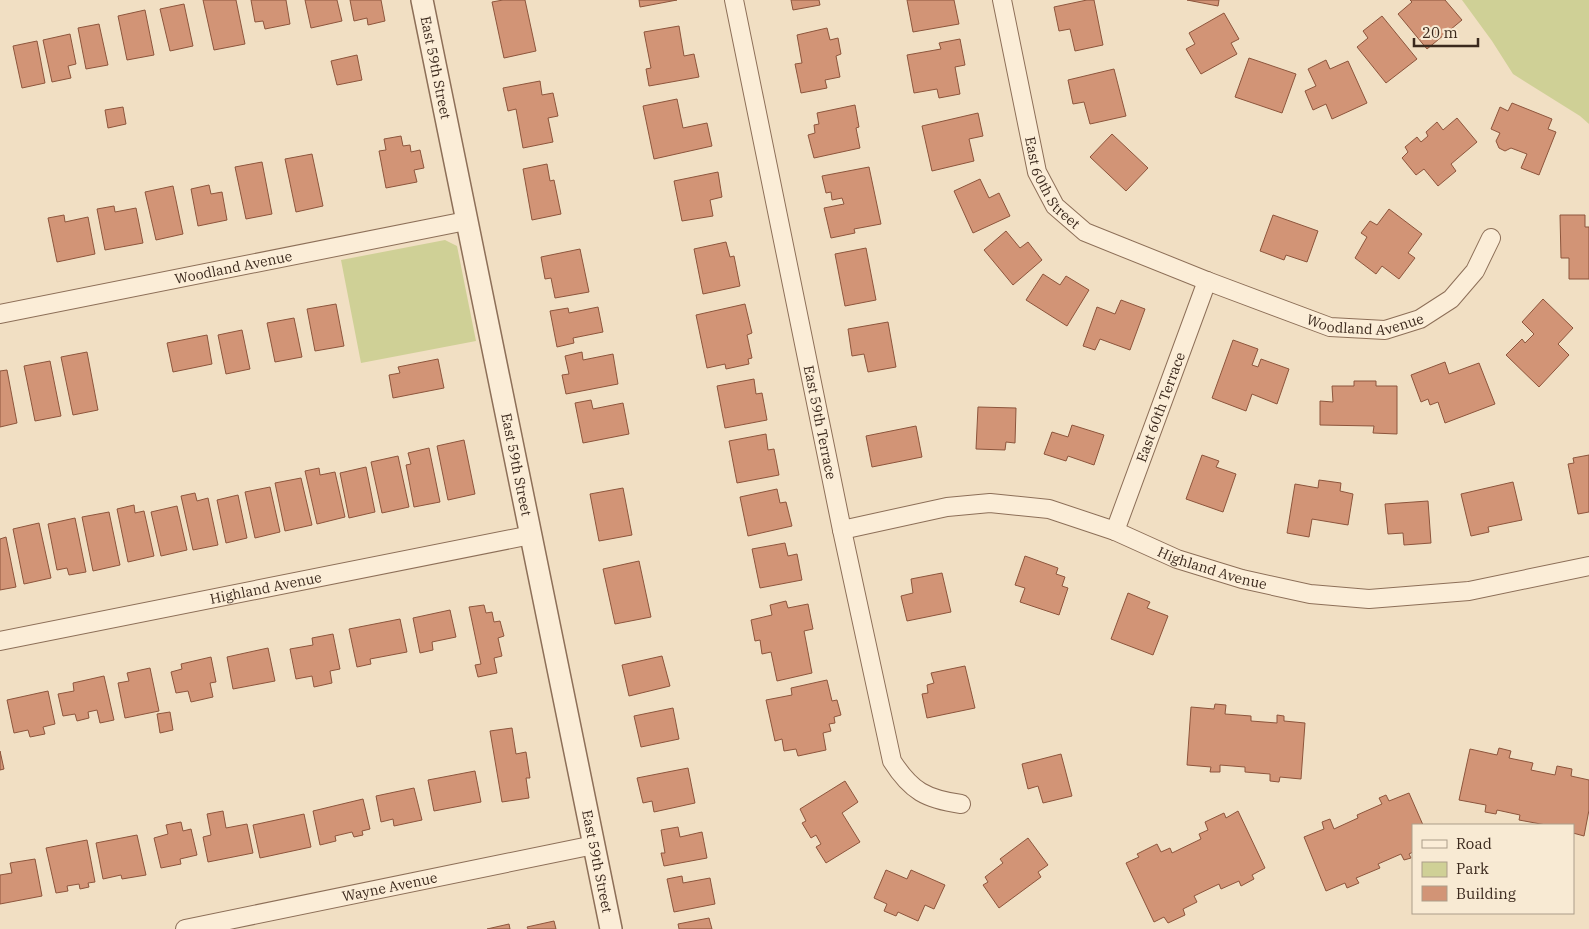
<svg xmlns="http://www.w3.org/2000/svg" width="1589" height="929" viewBox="0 0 1589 929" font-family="'IBM Plex Serif',serif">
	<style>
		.green { fill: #cfd096 }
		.building { fill: #d29476; stroke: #8d553c }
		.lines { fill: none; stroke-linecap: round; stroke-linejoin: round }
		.minor-casing { stroke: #8d6f58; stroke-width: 20 }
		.tertiary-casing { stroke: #8d6f58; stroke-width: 24 }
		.minor { stroke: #fbedd7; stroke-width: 18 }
		.tertiary { stroke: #fbedd7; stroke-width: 21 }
		.labels { text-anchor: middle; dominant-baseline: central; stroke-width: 5; stroke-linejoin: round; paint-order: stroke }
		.street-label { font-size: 14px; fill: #3b291d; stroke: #f8ead3 }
	</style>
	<rect width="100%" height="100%" fill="#f1dfc3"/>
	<!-- green -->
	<path class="green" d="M1462,0H1589V124L1580,116L1513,74L1492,41Z
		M445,240L457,246L476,341L361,363L341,260Z"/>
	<!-- building -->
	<path class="building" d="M203,0H236L245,44L214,50Z
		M251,0H286L290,24L265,29L263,21L255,22Z
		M305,0H337L342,21L311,28Z
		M350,0H381L385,21L368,25L367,18L354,21Z
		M503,0H525L536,51L504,58L492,2Z
		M639,0H677L640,7Z
		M791,0H819L820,5L793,10Z
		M907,0H954L959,24L913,32Z
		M1087,0H1094L1103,45L1075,51L1070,29L1059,31L1054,7Z
		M1187,0H1219L1218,6Z
		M1410,0H1445L1462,20L1427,49L1398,14L1412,2Z
		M184,4L193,46L170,51L160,9Z
		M145,10L154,55L127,60L118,16Z
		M1224,13L1239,39L1231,43L1237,54L1201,74L1186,49L1195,44L1189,33Z
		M1382,16L1417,59L1386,83L1357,47L1368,38L1363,31Z
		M99,24L108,65L86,69L78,28Z
		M679,26L684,56L694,54L699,77L649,86L646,69L651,68L644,32Z
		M827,28L830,40L838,38L841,54L836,56L840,77L825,80L827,88L801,93L795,64L802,63L797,35Z
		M70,34L76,64L68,66L71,78L52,82L43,40Z
		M960,39L965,65L955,67L960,94L939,98L937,89L914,93L907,55L941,49L939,43Z
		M37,41L45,83L22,88L13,46Z
		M357,55L362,80L337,85L331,61Z
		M1249,58L1296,74L1282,113L1235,97Z
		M1326,60L1330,69L1348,61L1367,103L1332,119L1326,104L1313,110L1305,91L1316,86L1308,69Z
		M1114,69L1126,116L1090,124L1084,102L1073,104L1068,80Z
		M540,81L542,95L553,93L558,116L548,118L553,142L523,148L516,109L508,111L503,88Z
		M677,99L683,128L707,123L712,146L654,159L643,106Z
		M1512,103L1552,119L1548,129L1556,132L1539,175L1521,168L1527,154L1511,148L1505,151L1499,148L1496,141L1500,133L1491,129L1500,107L1508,111Z
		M855,105L859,127L856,128L860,148L814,158L808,135L815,133L814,125L819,124L817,113Z
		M123,107L126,124L108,128L105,110Z
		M978,113L983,136L969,139L974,161L932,171L922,126Z
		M1457,118L1477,142L1451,164L1456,171L1438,186L1424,169L1416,175L1402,158L1408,152L1405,147L1417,137L1421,142L1428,136L1426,132L1437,122L1443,130Z
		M1112,134L1148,168L1126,191L1090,157Z
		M401,136L403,146L410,145L411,152L420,150L424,168L414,170L417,182L386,188L379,151L386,150L384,139Z
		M312,154L323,206L296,212L285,159Z
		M262,162L272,214L246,219L235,167Z
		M547,164L550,181L554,180L561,214L532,220L523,169Z
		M869,167L881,224L854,229L855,233L831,238L824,208L844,204L842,198L832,200L831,192L826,193L822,176Z
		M718,172L722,197L710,200L713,216L682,221L674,181Z
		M980,179L989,198L999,193L1010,216L973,233L954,191Z
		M209,185L211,194L222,192L227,220L198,226L191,189Z
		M173,186L183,234L156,240L145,192Z
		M114,206L115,212L136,208L143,243L105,250L97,209Z
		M1389,209L1422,234L1408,253L1415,258L1399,279L1382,266L1376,274L1355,258L1367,237L1361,233L1370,221L1377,225Z
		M64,215L65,222L88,217L95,254L57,262L48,218Z
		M1273,215L1318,231L1307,262L1286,255L1284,260L1260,251Z
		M1560,215H1585V227H1589V279H1569V258H1561Z
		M1006,231L1020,248L1028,242L1042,260L1013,285L984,250Z
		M726,242L730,257L734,256L740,286L703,294L694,249Z
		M866,248L876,300L845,306L835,254Z
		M580,249L589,292L555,298L551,278L545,279L541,257Z
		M1043,274L1060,285L1066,276L1089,290L1067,326L1026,300Z
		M1543,299L1573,328L1558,344L1569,355L1539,387L1506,355L1522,339L1525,343L1534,334L1522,322Z
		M1121,300L1145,309L1130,350L1100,339L1095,350L1083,346L1097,307L1115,314Z
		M336,304L344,346L315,351L307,309Z
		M745,304L752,333L747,335L752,358L748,359L749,364L726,369L725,364L707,368L696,315Z
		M598,307L603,332L573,338L574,343L557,347L550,311L568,308L569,313Z
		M294,318L302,357L275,362L267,323Z
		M888,322L896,367L868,372L864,354L852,356L848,329Z
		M242,330L250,369L226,374L218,335Z
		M207,335L212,364L173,372L167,343Z
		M1233,340L1258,349L1252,365L1258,367L1261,359L1289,369L1277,404L1252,394L1246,411L1212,398Z
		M87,352L98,410L73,415L61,357Z
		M582,352L583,360L613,354L618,384L566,394L562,375L569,374L565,356Z
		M438,359L444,388L393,398L389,375L400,373L398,367Z
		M50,361L61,416L35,421L24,366Z
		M1445,362L1449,374L1479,363L1495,404L1445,423L1438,402L1430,405L1428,399L1421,402L1411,375Z
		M7,370L17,423L0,427V371Z
		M754,379L756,394L762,393L767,420L725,428L717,386Z
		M1354,381H1376V386H1397V434L1373,433L1374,426L1320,425V401L1333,402L1332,386H1354Z
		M591,400L593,409L623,403L629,434L583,443L575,403Z
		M978,407L1016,408L1015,443L1006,442L1005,450L976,449Z
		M1072,425L1104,435L1094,465L1068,456L1066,461L1044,454L1052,432L1068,437Z
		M916,426L922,457L872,467L866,436Z
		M766,434L768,450L774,449L779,475L737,483L729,441Z
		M464,440L475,494L448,500L437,446Z
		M429,448L440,502L414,507L406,465L411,464L408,453Z
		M1202,455L1219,461L1216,467L1236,474L1223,512L1186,499Z
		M1589,455V512L1578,514L1568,464L1574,463L1573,458Z
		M398,456L409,507L382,513L371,462Z
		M366,467L375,512L349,518L340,473Z
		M319,468L320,475L335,472L345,517L317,524L305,471Z
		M301,478L312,525L285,531L275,483Z
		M1319,480L1341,483L1340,491L1353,494L1348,525L1312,519L1309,537L1287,533L1295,484L1318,488Z
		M1513,482L1522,520L1488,527L1489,532L1471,536L1461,494Z
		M270,487L280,532L255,538L245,492Z
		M623,488L632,535L599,541L590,494Z
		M777,489L780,503L786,502L792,526L748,536L740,497Z
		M195,493L197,501L208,498L218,545L193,550L181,496Z
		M238,495L247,538L226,543L217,500Z
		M1428,501L1431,543L1404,545L1403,533L1388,534L1385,504Z
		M134,505L135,513L144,511L154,556L128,562L117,509Z
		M177,506L187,550L161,556L151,512Z
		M109,512L120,565L93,571L82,517Z
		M75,518L86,572L69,575L67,568L57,570L48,524Z
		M39,523L51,578L24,584L13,529Z
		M6,537L16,587L0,590V539Z
		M785,543L788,556L797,554L802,580L760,588L752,549Z
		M1025,556L1058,568L1056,574L1065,577L1062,586L1068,588L1059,615L1020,602L1025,588L1015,585Z
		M639,561L651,617L615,624L603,569Z
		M942,573L951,612L907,621L901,596L913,593L911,579Z
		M1128,593L1150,602L1147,608L1168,616L1153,655L1111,639Z
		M786,601L788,608L808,604L813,629L804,631L812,673L777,681L771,652L762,654L760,640L755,641L751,620L772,615L770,605Z
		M484,605L486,613L492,612L494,622L500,621L504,636L498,638L502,656L494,658L497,673L478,677L475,665L481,664L469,607Z
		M450,610L456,637L432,642L433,650L420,653L413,618Z
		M400,619L407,652L370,659L371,664L357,667L349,629Z
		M333,634L340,669L330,671L332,683L314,687L312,676L296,679L290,649L313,645L312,638Z
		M268,648L275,681L233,689L227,657Z
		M662,656L670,686L629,696L622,665Z
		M211,657L216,682L210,683L213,697L191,702L188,691L176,693L171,672L182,669L181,664Z
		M965,666L975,708L927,718L922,694L928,693L927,685L934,683L931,673Z
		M150,668L159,711L125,718L118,683L129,681L127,673Z
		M104,676L114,720L100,723L97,710L88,712L89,718L77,721L75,714L63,716L58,694L74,691L73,683Z
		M827,680L832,701L837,700L841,715L834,717L835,723L829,724L831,731L823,733L826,750L798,756L796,749L784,751L782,739L775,741L766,700L792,695L791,688Z
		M48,691L55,724L43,727L45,734L30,737L28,730L14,733L7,700Z
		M1215,704L1226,705L1225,714L1251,716V721L1277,723V715L1284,716V721L1305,723L1301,779L1280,777L1279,782L1270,781V774L1245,772V767L1220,765V772H1210L1211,767L1187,765L1191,707L1214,709Z
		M673,708L679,739L641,747L634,716Z
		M170,712L173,730L160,733L157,714Z
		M512,728L516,754L526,752L530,778H526L529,798L502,802L490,731Z
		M1499,748L1511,751L1509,758L1533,763L1531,770L1555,775L1557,766L1572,769L1571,776L1589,780V810L1584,836L1573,833V825H1546L1519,820L1520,815L1497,810L1496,814L1485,812L1486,805L1459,800L1470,749L1497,755Z
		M0,751L4,769L0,770Z
		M1061,754L1072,796L1043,803L1038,786L1028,789L1022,764Z
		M688,768L695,803L654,812L652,801L643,803L637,778Z
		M475,771L481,802L434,811L428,780Z
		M845,781L858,802L842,813L860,842L826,863L816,847L821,844L816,835L811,838L802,823L806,821L800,809Z
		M414,788L422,820L394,826L393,819L381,822L376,796Z
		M1409,793L1423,825H1413V852L1409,854L1411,858L1404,860L1401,854L1378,864L1380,868L1356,878L1359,883L1347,888L1345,883L1326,891L1304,837L1324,829L1322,822L1330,819L1334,829L1358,818L1357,815L1382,804L1379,798L1386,795L1389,801Z
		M363,799L370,829L362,831L363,835L354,837L352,832L335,836L336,841L320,845L313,811Z
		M223,811L226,828L247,824L253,853L208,862L203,837L211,835L207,814Z
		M1238,811L1265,868L1252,875L1254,879L1241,886L1239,881L1221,889L1219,884L1194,896L1197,902L1183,909L1185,915L1168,923L1164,917L1154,922L1126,863L1139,857L1137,854L1157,844L1161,852L1170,848L1172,853L1201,839L1199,834L1208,830L1205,822L1224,813L1226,818Z
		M304,814L311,847L260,858L253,825Z
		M181,822L183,831L191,829L197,855L180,859L181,864L161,868L154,838L168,834L166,825Z
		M678,827L680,837L702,832L707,858L664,866L661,853H665L661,830Z
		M137,835L146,875L122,879L121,875L103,879L96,843Z
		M1028,838L1048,865L1038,872L1041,877L999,908L983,885L988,882L985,877L1003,863L1000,859Z
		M87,840L95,882L88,883L89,887L80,889L79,884L67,886L68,891L56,893L46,848Z
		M35,859L42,896L0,904V875L12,873L10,863Z
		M886,870L907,879L911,870L945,885L934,909L925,905L918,921L898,912L896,916L884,911L887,904L874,898Z
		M682,876L683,883L710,878L715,904L674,912L667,879Z
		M709,918L712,929H679L678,924Z
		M554,921L556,929H528L527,927Z
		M509,924L510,929H487Z"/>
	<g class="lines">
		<defs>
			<g id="minor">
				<path id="s1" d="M734,0L842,530L892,761C911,791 926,799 961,804"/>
				<path id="s2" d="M1002,0L1037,172L1055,206L1085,232L1207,281L1330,327L1385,330L1420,319L1451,299L1475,271L1491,238"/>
				<path id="s3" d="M0,314L466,221"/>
				<path id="s4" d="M842,530L947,507L990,503L1049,509L1115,531L1177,559L1242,579L1310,594L1369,599L1469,591L1589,566"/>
				<path id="s5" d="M1115,531L1207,281"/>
				<path id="s6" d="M0,641L531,535"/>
				<path id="s7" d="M185,929L594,845"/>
			</g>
			<g id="tertiary">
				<path id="s8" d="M422,0L611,929"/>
			</g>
		</defs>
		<!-- minor casing -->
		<use href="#minor" class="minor-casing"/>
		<!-- tertiary casing -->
		<use href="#tertiary" class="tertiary-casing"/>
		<!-- minor -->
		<use href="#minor" class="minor"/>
		<!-- tertiary -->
		<use href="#tertiary" class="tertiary"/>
	</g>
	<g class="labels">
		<!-- street labels -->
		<g class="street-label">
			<text stroke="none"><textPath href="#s8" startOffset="69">East 59th Street</textPath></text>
			<text stroke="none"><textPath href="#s2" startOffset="192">East 60th Street</textPath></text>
			<text stroke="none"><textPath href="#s3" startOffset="238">Woodland Avenue</textPath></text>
			<text stroke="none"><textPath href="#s2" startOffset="552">Woodland Avenue</textPath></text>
			<text stroke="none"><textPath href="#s5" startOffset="132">East 60th Terrace</textPath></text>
			<text stroke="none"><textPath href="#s1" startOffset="431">East 59th Terrace</textPath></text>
			<text stroke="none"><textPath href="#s8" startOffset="474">East 59th Street</textPath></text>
			<text stroke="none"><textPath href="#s4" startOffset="384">Highland Avenue</textPath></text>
			<text stroke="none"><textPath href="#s6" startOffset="271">Highland Avenue</textPath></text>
			<text stroke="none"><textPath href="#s8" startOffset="879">East 59th Street</textPath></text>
			<text stroke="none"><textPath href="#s7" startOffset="209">Wayne Avenue</textPath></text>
		</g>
	</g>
	<!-- legend -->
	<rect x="1412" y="824" width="162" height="90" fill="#f8ead3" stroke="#ac9d8a"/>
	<rect x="1422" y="840" width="25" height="8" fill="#fbedd7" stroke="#ac9d8a"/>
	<text x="1456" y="849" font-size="15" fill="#3b291d">Road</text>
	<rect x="1422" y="862" width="25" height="15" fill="#cfd096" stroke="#ac9d8a"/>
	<text x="1456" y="874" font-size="15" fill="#3b291d">Park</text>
	<rect x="1422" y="886" width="25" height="15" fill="#d29476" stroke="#ac9d8a"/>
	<text x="1456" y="899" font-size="15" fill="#3b291d">Building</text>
	<!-- scale -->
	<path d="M1414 38v8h64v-8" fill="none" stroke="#3b291d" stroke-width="2.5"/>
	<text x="1422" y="38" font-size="15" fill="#3b291d" stroke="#f8ead3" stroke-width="4" paint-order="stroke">20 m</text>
</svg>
